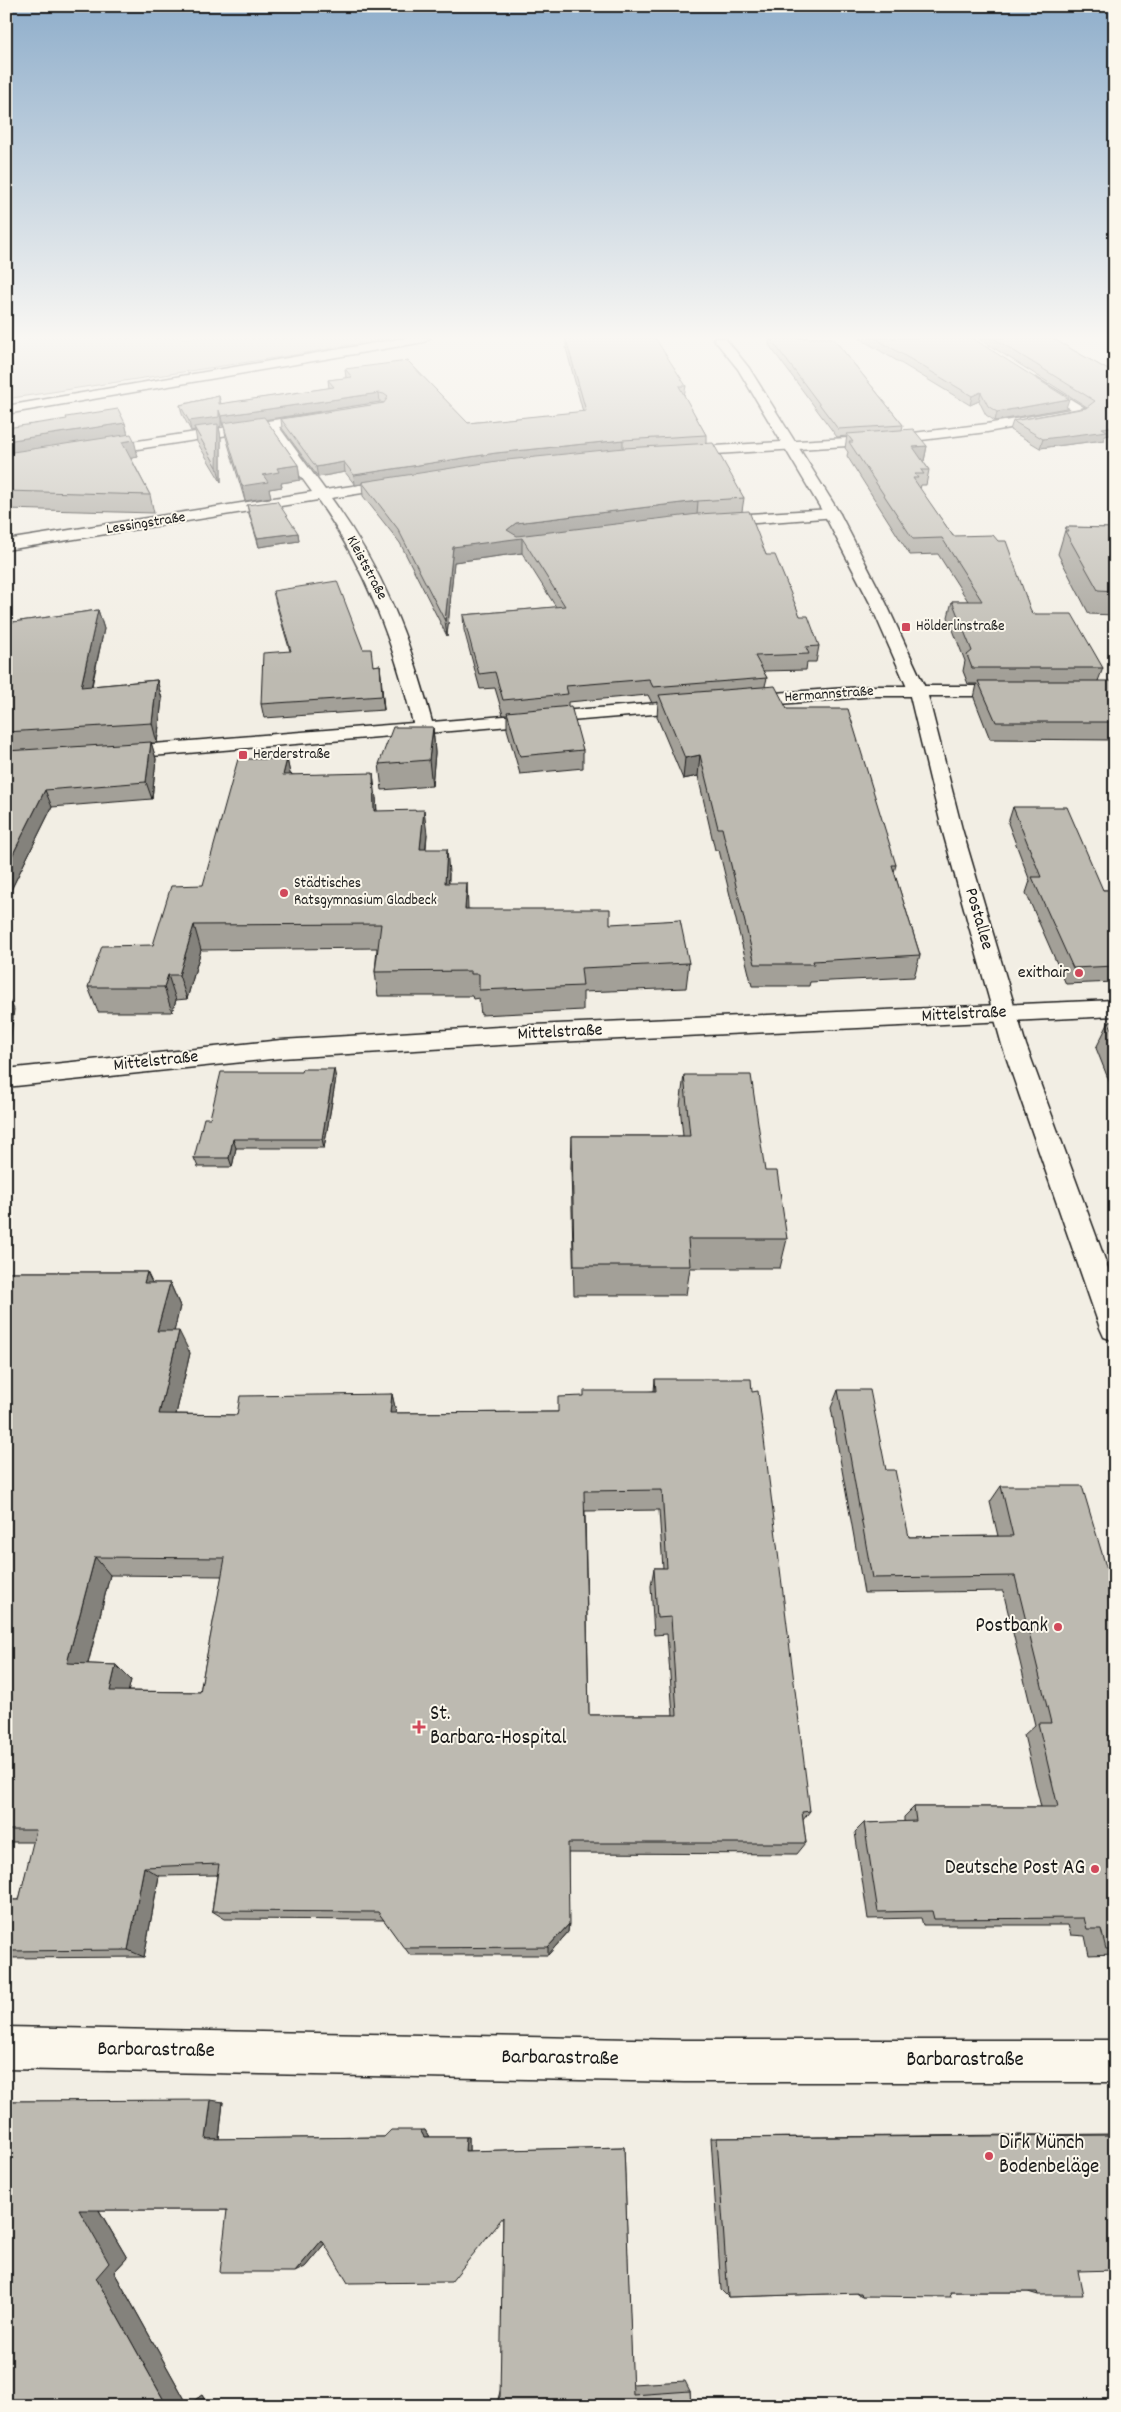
<svg xmlns="http://www.w3.org/2000/svg" width="1121" height="2412" viewBox="0 0 1121 2412" font-family="Dekko,sans-serif">
	<style>
		.green { fill: #d2cfc6; stroke: #777671 }
		.lines { fill: none; stroke-linecap: round; stroke-linejoin: round }
		.street-casing { stroke: #1c1c1c; stroke-width: 3 }
		.secondary-casing { stroke: #1c1c1c; stroke-width: 3 }
		.primary-casing { stroke: #1c1c1c; stroke-width: 3 }
		.street { fill: #fbf7ec; fill-rule: evenodd }
		.secondary { fill: #fbf7ec; fill-rule: evenodd }
		.primary { fill: #fbf7ec; fill-rule: evenodd }
		.wall { fill: #a3a098; stroke: #1c1c1c; fill-rule: evenodd }
		.shaded-wall { fill: #84827c; stroke: #1c1c1c }
		.building { fill: #bdbab1; stroke: #1c1c1c; fill-rule: evenodd }
		.poi-dot { fill: #d1495b; stroke: #fbf7ec; stroke-width: 2 }
		.labels { text-anchor: middle; dominant-baseline: central; stroke-width: 4; stroke-linejoin: round; paint-order: stroke }
		.far-street-label { font-size: 15px; fill: #1c1c1c; stroke: #fbf7ec }
		.far-poi-label { font-size: 15px; fill: #1c1c1c; stroke: #fbf7ec; text-anchor: start }
		.street-label { font-size: 18px; fill: #1c1c1c; stroke: #fbf7ec }
		.poi-label { font-size: 18px; fill: #1c1c1c; stroke: #fbf7ec; text-anchor: end }
		.near-poi-label { font-size: 21px; fill: #1c1c1c; stroke: #fbf7ec; text-anchor: end }
		.near-street-label { font-size: 21px; fill: #1c1c1c; stroke: #fbf7ec }
	</style>
	<rect width="100%" height="100%" fill="#f2eee4"/>
	<filter id="ink" filterUnits="userSpaceOnUse"><feTurbulence type="fractalNoise" baseFrequency=".02" numOctaves="2"/><feDisplacementMap in="SourceGraphic" scale="10" xChannelSelector="R" yChannelSelector="G"/><feConvolveMatrix kernelMatrix="1 2 1 2 8 2 1 2 1" color-interpolation-filters="sRGB"/></filter>
	<g filter="url(#ink)">
		<!-- green -->
		<path class="green" d="M6,338H389L294,355L6,399Z"/>
		<g class="lines">
			<defs>
				<path id="street" d="M1036,378L1090,411L1083,415L987,432L897,443L681,456L674,452L681,448L897,435L987,424L1071,409L1032,385L1030,382L1032,379Z
					M319,413L324,414L326,417L324,420L279,427L325,490L400,479L407,483L400,487L331,498C382,568 410,638 432,722L694,700L701,702L703,706L701,710L116,759L109,757L106,753L109,749L116,747L413,723C393,641 366,569 318,500L6,550V540L312,492L267,429L99,455L92,451L99,447Z
					M832,509L840,514L837,517L714,526L706,521L714,516Z
					M876,686H1013L1019,687L1022,691L1019,695L1013,696H876L744,707L737,705L735,701L737,697L744,695Z
					M1115,1000V1016L534,1043L281,1058L6,1087V1069L281,1040L534,1025Z
					M6,2027L684,2040H1115V2082H684L6,2069Z"/>
				<path id="secondary" d="M713,338H725L749,368L840,514L886,603L927,692L962,829L1026,1045L1115,1287V1341L1104,1337L1100,1328L1002,1045L942,829L909,692L870,603L824,514L738,369Z"/>
				<path id="primary" d="M405,338H430L424,342L6,414V406Z"/>
			</defs>
			<!-- street casing -->
			<use href="#street" class="street-casing"/>
			<!-- secondary casing -->
			<use href="#secondary" class="secondary-casing"/>
			<!-- primary casing -->
			<use href="#primary" class="primary-casing"/>
			<!-- street -->
			<use href="#street" class="street"/>
			<!-- secondary -->
			<use href="#secondary" class="secondary"/>
			<!-- primary -->
			<use href="#primary" class="primary"/>
		</g>
		<!-- wall -->
		<path class="wall" d="M770,338H833L903,425L902,430L927,446L924,461H923L929,470L926,485H921L920,489L953,536L1032,614L1103,668L1098,681L1115,687V740L990,739L974,698L977,684H968L963,671L965,661L948,617L952,601H968L938,554L910,555L847,456L848,452L845,448L847,436L837,437L769,345Z
			M859,338H972L1066,408L995,421L986,415L979,401L970,405Z
			M978,338H1052L1115,374L1105,436L1104,440L1040,448L1010,430L1013,421L1087,407Z
			M566,339L686,386L684,396L706,435V443L744,498L742,511L800,616L819,646L816,662H807L806,670L763,671L767,678L765,686L787,709L896,865L894,872L920,955L914,977L810,982L809,986H752L719,850H715L698,776L683,779L657,717L658,702L652,703L648,695L568,702V706L583,750V768L520,774L507,729V715H503L495,688L480,689L464,630L463,615L556,607L522,553L454,562L447,636L400,543L363,496L362,484L355,485L345,472L318,477L282,428L281,419L384,403L380,402L266,420L298,465L300,480L281,483L282,487L269,489L271,497L245,501L226,437L224,426H223L221,420V426L219,427L221,438V482L197,442L195,430L191,431L182,414L180,405L219,396L221,404L329,388L328,380L346,378L345,369L468,423L583,412L566,348Z
			M125,423L128,435L138,457L131,458L150,495L154,513L6,509V428Z
			M247,505L298,533L299,541L259,547L249,514Z
			M1066,527L1115,528V615L1089,614L1058,554Z
			M273,591L363,649L373,666L380,665L384,710L264,718L261,704L290,651L276,604Z
			M98,610L104,629L92,686L157,680L162,699L157,743H151L156,759L152,799L52,807L6,900V751L12,750L6,734V623Z
			M433,727L435,753L432,786L382,790L379,764Z
			M287,759L290,774L376,798L377,811L427,834L426,849L449,873V883L468,909L610,924L689,963L686,988L583,992V1010L481,1015L479,998L473,999L472,996H378L375,972L377,948L201,950L187,999L176,1000L172,1012H98L88,987L153,945L203,885Z
			M1013,807L1103,890H1115V982L1066,984L1026,893L1030,881L1008,823Z
			M1109,1022H1115V1086H1111L1096,1048Z
			M684,1075L765,1171L787,1239L780,1268H690L686,1295H574L571,1167L572,1136H683L680,1106Z
			M336,1078L324,1148H236L232,1167H198L194,1158L210,1118Z
			M6,1272H147L152,1283H170L180,1306L174,1331L190,1353L176,1414L237,1415L392,1394L396,1413L558,1412L584,1396L654,1391L655,1379L810,1811L803,1820L806,1843L797,1854L568,1853V1932L548,1955H410L384,1920L225,1919L212,1911L217,1875L159,1876L144,1957L6,1958V1900H19L34,1842H6ZM659,1510L663,1568H654L651,1586L654,1635L667,1634L673,1715H589L585,1511ZM110,1575L222,1576L200,1692L128,1691L131,1680L116,1665L88,1664Z
			M838,1390L886,1470L909,1537L998,1536L990,1502L1001,1486L1115,1597V1954L1089,1955L1085,1936L1071,1935L1068,1925H923L921,1918L868,1919L855,1832L864,1823L904,1822V1817L914,1807H1041L1024,1735L1035,1725L1003,1591L864,1593L831,1408Z
			M6,2101L223,2102L219,2139L384,2137L425,2130L429,2137H469V2151L624,2147L632,2384L685,2381L690,2391L691,2406L498,2399L501,2388L503,2217L324,2244L305,2267L227,2210H99L127,2258L114,2272L188,2405L202,2395L208,2406H6Z
			M1115,2134L1078,2271L1038,2295L1028,2292H950L862,2296L856,2293L728,2297L721,2290L711,2138Z"/>
		<!-- shaded-wall -->
		<path class="shaded-wall" d="M981,392L979,401L970,405L972,396Z
			M379,393L380,402L224,426H223L221,416Z
			M1069,399L1066,408L995,421L997,412Z
			M219,410L221,420V426L219,427L221,438V482L217,467L194,427L195,430L191,431L189,421Z
			M125,423L129,440L6,459V441Z
			M1115,426V434L1105,436L1104,440L1040,448L1043,439Z
			M134,440L138,457L127,459L122,442Z
			M623,440V450L362,482V484L355,485L354,475L496,453Z
			M927,446L924,461L910,462L913,447Z
			M344,462L345,472L318,477L316,467Z
			M298,465L300,480L281,483L282,487L269,489L271,497L245,501L242,486L263,475L277,468Z
			M698,501L697,515L522,538V553L454,562L447,636L445,621L453,547L507,530L516,523Z
			M298,533L299,541L259,547L257,538Z
			M98,610L104,629L87,706L81,687Z
			M380,665L381,679L384,710L382,696Z
			M157,680L162,699L157,743L152,723Z
			M433,727L435,753L432,786L429,760Z
			M151,742L156,759L152,799L146,782Z
			M700,755L698,776L683,779L685,758Z
			M287,759L292,783L283,775Z
			M373,773L376,798L378,835L374,811Z
			M45,790L52,807L6,900V868Z
			M424,810L427,834L423,873L420,849Z
			M447,849L449,873L447,908L445,883Z
			M467,883L468,908L467,934L465,909Z
			M194,925L201,950L187,999L179,975Z
			M168,975L176,1000L172,1012L164,987Z
			M6,994L14,1009L9,1053H6Z
			M334,1069L336,1078L324,1148L322,1139Z
			M233,1139L236,1148L232,1167L229,1158Z
			M147,1272L158,1295L144,1283Z
			M170,1283L180,1306L169,1354L157,1331Z
			M179,1331L190,1353L171,1436L159,1414Z
			M392,1394L397,1416L390,1413Z
			M95,1557L110,1575L84,1679L67,1663Z
			M116,1665L131,1680L125,1706L110,1691Z
			M144,1867L159,1876L144,1957L128,1950Z
			M569,1924L568,1932L548,1955V1947Z
			M211,2100L223,2102L219,2139H206Z
			M420,2130H425L429,2137H424Z
			M466,2137H469V2151H465Z
			M97,2207L127,2258L114,2272L188,2405L202,2395L208,2406H167L96,2278L79,2210Z
			M331,2236L305,2267L295,2272L322,2240Z"/>
		<!-- building -->
		<path class="building" d="M592,338H655L686,386H679L706,435L623,440L496,453L354,475L344,462L316,467L281,419L384,403L388,397L384,394L379,393L221,416L219,410V417L189,421L180,405L219,396V404L334,387L328,380L352,377L345,369L408,361L468,423L586,411L566,339Z
			M770,338L778,339L777,338H833L903,425L838,429Z
			M875,338H972L1069,399L997,412L988,406L981,392L972,396Z
			M993,338H1052L1115,374V426L1102,428L1107,431L1043,439L1013,421L1086,408L1095,401Z
			M118,409L125,423L6,441V428L67,419L66,417Z
			M264,417L298,465L277,468L279,472L263,475L268,482L242,486L223,423Z
			M218,424L217,467L194,427Z
			M913,429L927,446L913,447L929,470H921L924,474H915L918,478H913L953,536L993,535L998,541H1006L1032,614H1072L1103,668H972L967,655L972,651L952,601H982L942,538L913,539L849,442H853L847,434Z
			M131,434L134,440L122,442L150,495L6,491V453Z
			M713,443L744,498L698,501L516,523L507,530L517,536L698,514L749,511L766,555H775L800,616H808L819,646L806,647L809,654L755,656L767,678L653,687L649,679L566,686L568,694L503,700L495,672L479,674L463,615L565,606L522,538L453,547L445,621L398,529L362,482L497,461L624,448Z
			M277,501L298,533L257,538L247,505Z
			M1066,527L1115,528V591L1098,590L1065,531H1068Z
			M337,581L363,649H371L373,666L380,665L382,696L261,704L263,653L291,651L273,591Z
			M98,610L81,687L157,680L152,723L6,732V729L10,714H6V623Z
			M978,681H1111L1115,687V722H996Z
			M775,686L787,709H848L896,865H892L920,955L813,961L814,964H755L722,828H718L700,755L685,758L659,695Z
			M571,706L583,750L520,756L507,712Z
			M393,727H433L429,760L379,764Z
			M151,742L146,782L45,790L6,868V751Z
			M238,759H287L283,775L373,773L374,811L424,810L420,849H447L445,883H467L465,909H610V924L680,920L689,963L581,968L583,986L479,990V974H471V971L375,972L381,924L194,925L179,975H168L164,987H88L102,946L153,945L171,886L203,885Z
			M1013,807H1067L1103,890H1115V966L1073,968L1032,877H1041Z
			M1109,1022H1115V1036Z
			M302,1069H334L322,1139H233L229,1158H194L204,1118H210L221,1072H301Z
			M684,1075H751L765,1171H777L787,1239H688L690,1266H574L572,1136H690Z
			M6,1272H147L144,1283H170L157,1331H179L159,1414L237,1415L240,1396L392,1394L390,1413L558,1412V1397L584,1396V1391H656L655,1379H751L752,1392L758,1391L810,1811L802,1812L806,1843H568L569,1924L548,1947L404,1948L378,1912L212,1911L219,1864L144,1867L128,1950L6,1951V1900H19L36,1830H6ZM662,1490L667,1568H654L657,1618L671,1617L677,1715H589L584,1491ZM95,1557L225,1558L200,1692L110,1691L116,1665L67,1663Z
			M838,1390H870L886,1470H895L909,1537L1013,1536L1001,1486H1082L1115,1597V1949H1106L1101,1929H1087L1084,1918L934,1919L932,1911L878,1912L864,1823L916,1821L914,1807H1058L1038,1723H1051L1015,1576L872,1578Z
			M211,2100L206,2139L384,2137L391,2130H420L424,2137H466L465,2151L624,2147L633,2395L690,2391L691,2406H498V2399L500,2397L503,2217L451,2282L348,2283L322,2240L295,2272H220L227,2210H79L109,2263L96,2278L167,2406H6V2101Z
			M1115,2135V2270L1078,2271L1083,2295H1038L1037,2292H950L951,2297L862,2296L861,2293L728,2297L717,2138Z"/>
	</g>
	<!-- sky -->
	<linearGradient id="sky" x2="0" y2="1"><stop stop-color="#8faecb"/><stop offset="0.5" stop-color="#f9f7f3"/><stop offset="1" stop-color="#f9f7f3" stop-opacity="0"/></linearGradient>
	<rect width="1121" height="675" fill="url(#sky)"/>
	<!-- markers -->
	<g class="poi-dot">
		<rect x="901" y="622" width="10" height="10" rx="2.5"/>
		<rect x="238" y="750" width="10" height="10" rx="2.5"/>
		<circle cx="284" cy="893" r="5"/>
		<circle cx="1079" cy="973" r="5"/>
		<circle cx="1058" cy="1627" r="5"/>
		<path d="M416.5 1719.5h5v5h5v5h-5v5h-5v-5h-5v-5h5z"/>
		<circle cx="1095" cy="1869" r="5"/>
		<circle cx="989" cy="2156" r="5"/>
	</g>
	<g class="labels">
		<!-- far-street labels -->
		<g class="far-street-label">
			<text transform="translate(146 524) rotate(-9)">Lessingstraße</text>
			<text transform="translate(366 568) rotate(62)">Kleiststraße</text>
			<text transform="translate(829 695) rotate(-4)">Hermannstraße</text>
		</g>
		<!-- far-poi labels -->
		<g class="far-poi-label">
			<text x="916" y="627">Hölderlinstraße</text>
			<text x="253" y="755">Herderstraße</text>
			<text x="294" y="884">Städtisches<tspan x="294" dy="17">Ratsgymnasium Gladbeck</tspan></text>
		</g>
		<!-- street labels -->
		<g class="street-label">
			<text transform="translate(978 919) rotate(74)">Postallee</text>
			<text transform="translate(964 1015) rotate(-3)">Mittelstraße</text>
			<text transform="translate(560 1033) rotate(-3)">Mittelstraße</text>
			<text transform="translate(156 1062) rotate(-6)">Mittelstraße</text>
		</g>
		<!-- poi labels -->
		<g class="poi-label">
			<text x="1069" y="973">exithair</text>
		</g>
		<!-- near-poi labels -->
		<g class="near-poi-label">
			<text x="1048" y="1627">Postbank</text>
			<text x="430" y="1715" text-anchor="start">St.<tspan x="430" dy="24">Barbara-Hospital</tspan></text>
			<text x="1085" y="1869">Deutsche Post AG</text>
			<text x="999" y="2144" text-anchor="start">Dirk Münch<tspan x="999" dy="24">Bodenbeläge</tspan></text>
		</g>
		<!-- near-street labels -->
		<g class="near-street-label">
			<text transform="translate(156 2051) rotate(1)">Barbarastraße</text>
			<text transform="translate(560 2059) rotate(1)">Barbarastraße</text>
			<text x="965" y="2061">Barbarastraße</text>
		</g>
	</g>
	<!-- margin -->
	<rect width="1121" height="2412" fill="none" stroke="#fbf7ec" stroke-width="25"/>
	<rect x="12" y="12" width="1096" height="2387" fill="none" stroke="#1c1c1c" stroke-width="2" filter="url(#ink)"/>
</svg>
